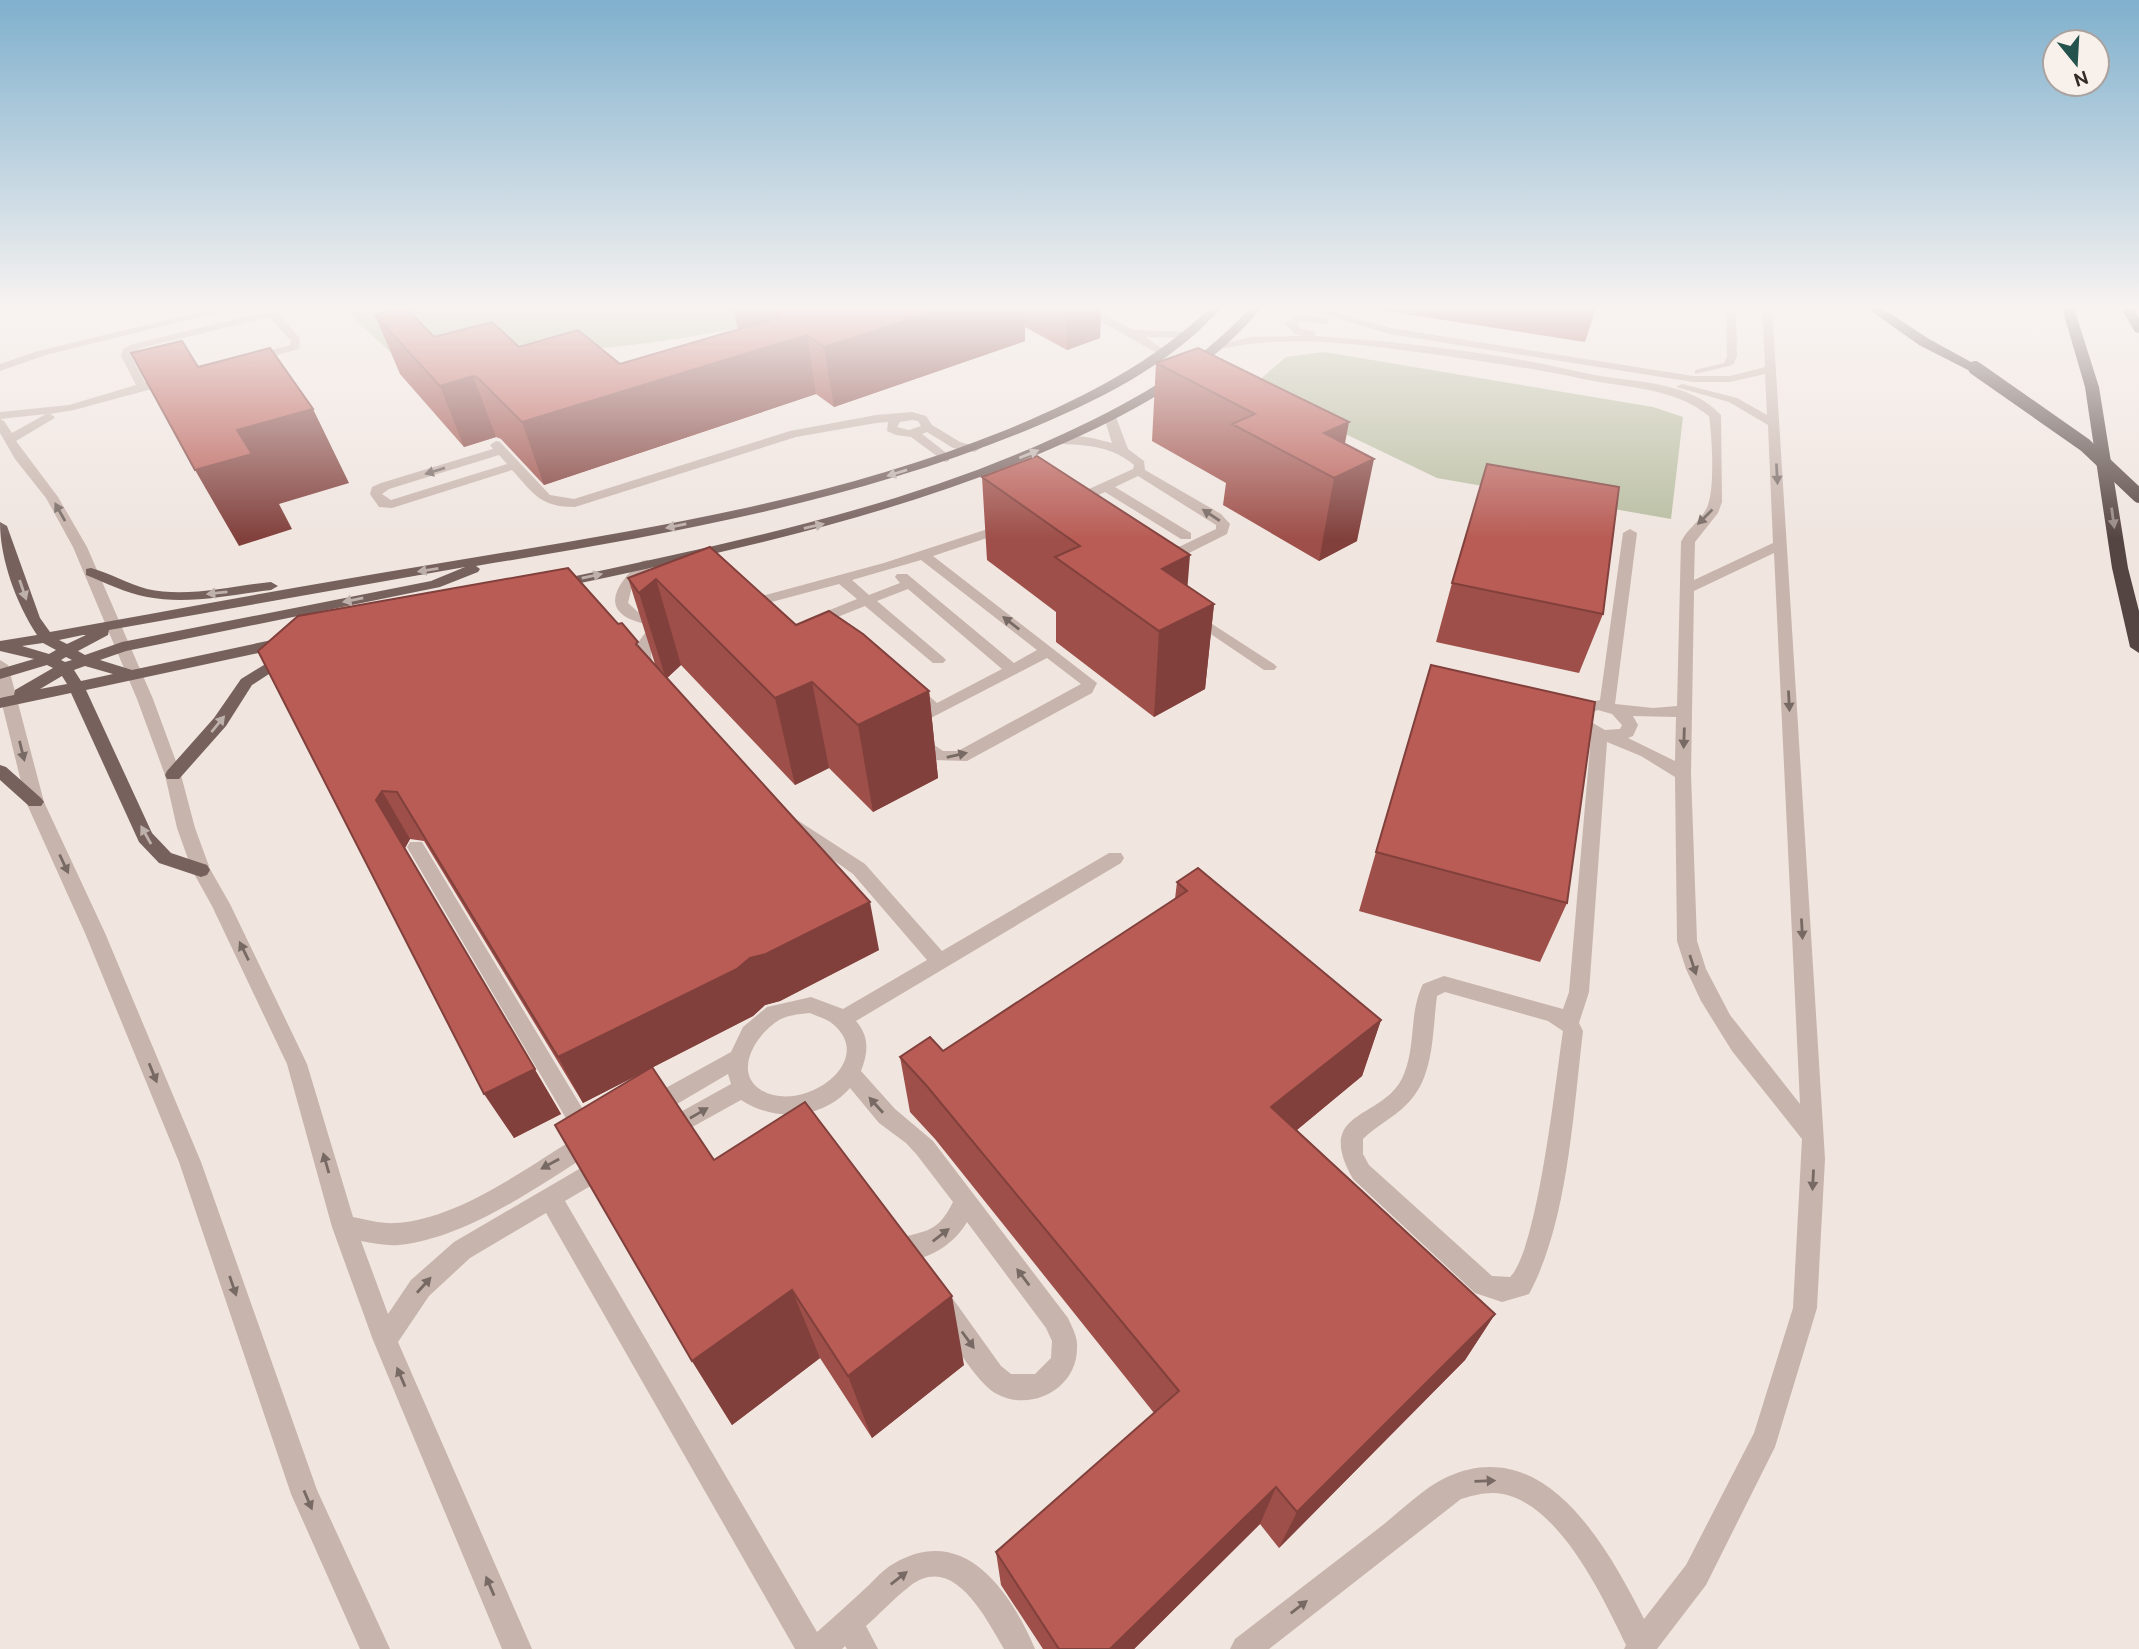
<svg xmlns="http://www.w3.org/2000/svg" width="2139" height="1649" viewBox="0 0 2139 1649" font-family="Ubuntu,sans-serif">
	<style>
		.green { fill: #b8bda0 }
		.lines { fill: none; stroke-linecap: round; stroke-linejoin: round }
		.minor { fill: #c7b4ac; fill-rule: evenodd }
		.major { fill: #76615d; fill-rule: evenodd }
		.highway { fill: #554542; fill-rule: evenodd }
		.highway-bridge { stroke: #554542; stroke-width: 14 }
		.wall { fill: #9e4f49 }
		.shaded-wall { fill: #81403c }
		.building { fill: #b85c55; stroke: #81403c; stroke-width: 2 }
		.oneway { fill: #beb0ab }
		.oneway2 { fill: #776964 }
		.oneway3 { fill: #968986 }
	</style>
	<rect width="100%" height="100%" fill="#f0e5df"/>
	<!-- green -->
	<path class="green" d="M343,308H814C679,350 539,354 400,361Z
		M1324,352L1653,407L1683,417L1671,519L1437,478L1250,388L1286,357Z"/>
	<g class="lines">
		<!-- minor -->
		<path class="minor" d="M217,308H236L46,355L0,371V364L38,351Z
			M1077,308H1091L1134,330L1187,332L1192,335L1187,338L1145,337L1166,351V355L1162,356Z
			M1304,308H1321L1390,328L1693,376H1730L1765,367L1762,308H1772L1825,1159L1817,1308L1775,1447L1706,1585L1657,1649H1624L1626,1645C1603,1598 1561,1506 1503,1494C1489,1491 1474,1495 1461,1499L1269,1649H1230L1235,1639C1283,1602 1331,1565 1379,1528C1400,1512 1423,1488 1447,1477C1545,1432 1608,1548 1644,1619L1686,1565L1754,1433L1793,1308L1802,1139L1732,1051L1701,1001L1686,969L1677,941L1675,777L1641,756L1607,742L1589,992L1579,1023L1583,1031C1573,1113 1568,1222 1529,1294L1502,1302L1475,1293L1353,1179C1312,1107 1386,1121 1404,1074C1416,1045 1409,1012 1423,984L1444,976L1563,1009L1569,992L1591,736L1578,729L1572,714L1577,705L1600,700L1623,533L1630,529L1637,533L1615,704L1653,708L1677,706L1681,542C1687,529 1698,523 1705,511C1716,496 1712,436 1709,416C1673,387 1626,388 1583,379C1538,369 1492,363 1446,356C1371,346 1291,332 1217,350L1212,347L1250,337L1303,336L1295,334L1285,324L1299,315L1328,319L1329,321L1324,324L1301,321L1296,324L1302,329L1316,332L1315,336C1405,342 1499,353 1585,373C1629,383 1688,379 1721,415L1722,502L1718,513L1695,542L1694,580L1773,543L1768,425L1729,402L1676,387L1682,384L1737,398L1767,415L1765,374L1730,382H1693L1389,334ZM1774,553L1800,1104L1730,1015L1706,969L1697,941L1691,774L1694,591ZM1598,710L1612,714L1622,725L1620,729L1605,730L1591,722L1588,714ZM1633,716L1676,717L1675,761L1628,738L1633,736L1638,725ZM1445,992L1548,1021L1563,1031C1556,1076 1538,1250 1510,1277L1492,1276L1369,1165L1363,1154V1139C1376,1126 1393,1118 1406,1105C1435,1078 1432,1032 1437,996Z
			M1726,308H1736L1737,356L1733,365L1695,374V370L1724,363L1727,356Z
			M269,311L280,314L300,339L299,349L74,410L50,414L55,417L53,419L16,441L58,497L87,547L153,699L181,775L195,828L210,869L230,904L307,1064L353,1217C367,1220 382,1224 396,1223C458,1219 525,1169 577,1137L410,852L407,847L410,842H422L602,1141L599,1148C541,1184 468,1238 399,1245C386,1246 373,1243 361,1241L388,1314L411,1280L454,1242L598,1158L606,1155L614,1158L617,1165L614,1172L565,1201L817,1632C835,1616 852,1601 869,1585C876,1578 884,1569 893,1564C963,1522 1010,1590 1035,1649H1004C986,1619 954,1552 910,1586C894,1598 881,1613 866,1626L878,1649H847L845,1646L842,1649H795L546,1213L470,1258L429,1296L398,1342L532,1649H502L373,1340L332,1227L287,1064L212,906L192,870L177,828L165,775L137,699L73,547L46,498L15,459L0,433V412L69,405L136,385L121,356L123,349L133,344ZM269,317L291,341L290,345L152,383L145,382L131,356L132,353L141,348ZM46,414L12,433L4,421L0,419Z
			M912,412L926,416L932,425L960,442L981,448L975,452L953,448L927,432L922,434L949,455V461L945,462L911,437L896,435L887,431L888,422L876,423L796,437L575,507C540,507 534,494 512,470L392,508L379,507L370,494L372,487L381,483L493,449L490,445L496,441L500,442L550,495L574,499L790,431L876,415ZM912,420L918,421L921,426L909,430L897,427L900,422ZM499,455L507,464L391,500L382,494L389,489Z
			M1110,413L1116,417L1128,449L1144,461L1145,470L1221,514L1230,524L1227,534L1189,553L1156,556V550L1181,546L1216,529V525L1138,476L1115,487L1191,533V539H1181L1105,492L1077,505H1067V499L1133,469L1134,465C1113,447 1089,445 1063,444L1057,440C1070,431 1097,439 1112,443L1104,417Z
			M1006,523L1013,527L1011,530L933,556L1097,683L1092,693L967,761L933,760L909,738L917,733L943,751H958L1081,684L1047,658L927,720L919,715L925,709L904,690L906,686H918L937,703L1002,669L908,589L877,601L943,657L946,660L943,663H933L865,606L815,626H805L803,623L805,620L857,599L839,584L745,609L738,605L740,602L884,563ZM921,560L1037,650L1014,663L907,574H897L895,577L900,583L869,595L852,580Z
			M647,560L654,564L632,586L628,603L638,612L668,619L670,622C652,641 645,648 657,673L649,678C642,676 641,673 638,666C630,648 641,638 652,625C599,617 610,588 642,561Z
			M1192,611L1274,664L1277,667L1274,670H1264L1187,618L1185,615Z
			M0,660L8,665L44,802L105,933L201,1162L317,1490L390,1649H360L291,1494L179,1162L85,933L26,802L0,696Z
			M791,816L865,864L942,951L1109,853H1121L1124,858L1121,863L856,1021C870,1037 868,1053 861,1071L895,1109L933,1141L1068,1318C1072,1327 1078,1337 1077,1348C1077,1390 1029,1413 995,1393C976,1382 950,1336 935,1317L932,1308L935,1299L944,1296L953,1299L1001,1366L1011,1374H1035L1051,1358L1052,1341L1046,1328L967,1222C954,1245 920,1268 893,1257L889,1249L893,1241C922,1229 936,1237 953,1202L917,1155L906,1143L879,1123L850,1088C822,1120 775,1122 741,1100L667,1141L659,1138L656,1131L659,1124L731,1084L728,1074L660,1114L652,1117L644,1114L641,1107L644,1100L731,1052L743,1027L767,1007L811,997L843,1009L927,960L853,874L785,826L782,822L785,818ZM810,1013C818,1017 828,1019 834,1025C877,1063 801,1115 761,1090C732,1072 757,1033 779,1020C788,1015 800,1014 810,1013Z"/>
		<!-- major -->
		<path class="major" d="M1210,308H1221C1170,366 1095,402 1025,431C849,503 663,535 476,566L480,569L478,572L440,587L126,651L100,660L132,670L286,637L293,642L286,647L86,690L152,833L171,853L207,865L210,870L207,875L201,877L159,863L139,842L71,693L0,708V698L14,695L15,690L53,668L47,665L0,679V669L34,659L0,651V641L37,635C16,603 0,559 0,522L7,526L40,618L50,632C174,610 299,586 423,566C620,533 820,505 1006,430C1081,399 1151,364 1210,308ZM465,567L431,581L122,642L85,655L78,651L108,635L109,630ZM86,635L67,644L59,640L83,635ZM43,643L56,650L49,654L22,646ZM66,657L72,660L65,662L61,660ZM85,666L113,674L81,681L74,670ZM62,676L67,684L40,689Z
			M1250,308H1261C1212,369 1141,408 1071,440C907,514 732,551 557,588L550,584L557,580C725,544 895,510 1052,439C1126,406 1195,368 1250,308Z
			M91,568C110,573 128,584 147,589C187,598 231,586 271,582L278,586L271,590C230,595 188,605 147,597C126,593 106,583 86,575V569Z
			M287,651L292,653L295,656L292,659L252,685L226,726L179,779H167L165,775L167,771L214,718L241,679Z
			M0,765L6,767L41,798L44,802L41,806H29L0,780Z"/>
		<!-- highway -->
		<path class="highway" d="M1867,308H1882L1929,339L1982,368L1975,372L1970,371L1919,345Z
			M2062,308H2074L2099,387L2128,568L2139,611V653L2130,647L2112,568L2085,387Z
			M2121,308H2133L2139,318V333L2135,332Z"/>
		<!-- highway-bridge -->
		<path class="highway-bridge" d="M1975,368L2085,445L2139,496"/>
	</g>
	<!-- wall -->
	<path class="wall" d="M733,308H1101L1100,338L1067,350L1025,327V341L834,407L816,394L544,485L501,439L496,437L464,447L400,374L375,315L434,337L519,347L620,364L738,329Z
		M1367,308H1596L1585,342Z
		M1156,363L1345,444L1357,541L1319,561L1223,505L1226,483L1152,441Z
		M982,477L1188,586L1214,604L1205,689L1154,717L1056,642V612L987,560Z
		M710,547L796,625L929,691L938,778L873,812L829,768L795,785L681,665L667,678L879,950L780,1001L765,1005L753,1016L583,1103L424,841L410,839L405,848L561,1114L514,1138L258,651L618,624L658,669L655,664L628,578Z
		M1452,583L1603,614L1579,673L1436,642Z
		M1376,852L1567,903L1540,962L1359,911Z
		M1177,882L1381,1020L1362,1076L1297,1130L1495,1314L1465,1360L1279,1548L1260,1524L1134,1649H1043L1001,1585L996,1552L1154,1413L935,1139L910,1112L900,1057L943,1051L1175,899Z
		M714,1160L964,1365L872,1438L820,1358L732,1425L692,1361Z"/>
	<!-- shaded-wall -->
	<path class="shaded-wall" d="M945,308H1024L1025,341L834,407L824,347Z
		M1066,308H1101L1100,338L1067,350Z
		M807,335L816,394L544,485L522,422Z
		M473,376L496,437L464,447L440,386Z
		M313,409L349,483L279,504L292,529L239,546L195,470L237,430Z
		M1349,422L1339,475L1374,459L1357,541L1319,561L1334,478L1324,433Z
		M1190,555L1185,618L1214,604L1205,689L1154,717L1159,631L1162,569Z
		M656,579L681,665L666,679L639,593Z
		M812,682L829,768L795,785L775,698Z
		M929,691L938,778L873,812L858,725Z
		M382,791L410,839L405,848L561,1114L514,1138L484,1094L376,800Z
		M870,902L879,950L780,1001L765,1005L753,1016L583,1103L558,1057L750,958Z
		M1381,1020L1362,1076L1259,1161L1271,1107Z
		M792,1290L820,1358L732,1425L692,1361Z
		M952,1296L964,1365L872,1438L848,1376Z
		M1495,1314L1465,1360L1279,1548L1297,1512Z
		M1276,1487L1260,1524L1134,1649H1110Z"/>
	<!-- building -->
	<path class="building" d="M403,308H406L434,337L492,322L519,347L578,330L620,364L780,317L767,308H945L824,347L807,335L522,422L478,378L473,376L440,386L375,315Z
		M182,341L198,367L270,348L313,409L237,430L252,454L195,470L131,353Z
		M1198,348L1349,422L1324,433L1374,459L1334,478L1232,424L1255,414L1156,363Z
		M1037,456L1190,555L1162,569L1214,604L1159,631L1055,557L1080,546L982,477Z
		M1487,464L1619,487L1603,614L1452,583Z
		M710,547L796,625L829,611L863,634L929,691L858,725L812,682L775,698L656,579L639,593L628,578Z
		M568,568L618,624L622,623L638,642L636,644L870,902L766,954L750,958L737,969L558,1057L397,792L382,791L376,800L535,1069L484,1094L258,651L298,616Z
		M1431,665L1595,702L1567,903L1376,852Z
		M1198,868L1381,1020L1271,1107L1495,1314L1297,1512L1276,1487L1110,1649H1059L996,1552L1179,1391L926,1085L900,1057L930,1037L943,1051L1187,891L1177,882Z
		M652,1067L714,1160L805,1102L952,1296L848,1376L792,1290L692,1361L555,1125Z"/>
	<!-- one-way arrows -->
	<defs><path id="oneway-solid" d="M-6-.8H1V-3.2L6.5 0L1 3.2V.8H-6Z" transform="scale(1.75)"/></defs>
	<g class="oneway">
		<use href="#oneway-solid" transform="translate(1029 454) rotate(-22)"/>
		<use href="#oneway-solid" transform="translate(897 473) rotate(163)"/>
		<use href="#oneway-solid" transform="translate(676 526) rotate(169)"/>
		<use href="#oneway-solid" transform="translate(814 526) rotate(-13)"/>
		<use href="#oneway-solid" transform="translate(428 570) rotate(171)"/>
		<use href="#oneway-solid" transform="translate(592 576) rotate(-12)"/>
		<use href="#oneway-solid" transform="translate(23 590) rotate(71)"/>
		<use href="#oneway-solid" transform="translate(217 593) rotate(174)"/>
		<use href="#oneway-solid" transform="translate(353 600) rotate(169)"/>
		<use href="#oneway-solid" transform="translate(218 724) rotate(-51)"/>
		<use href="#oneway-solid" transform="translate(146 835) rotate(-119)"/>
	</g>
	<g class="oneway2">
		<use href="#oneway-solid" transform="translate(435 471) rotate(163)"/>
		<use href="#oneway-solid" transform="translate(1777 474) rotate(87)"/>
		<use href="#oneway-solid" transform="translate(60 512) rotate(-119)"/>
		<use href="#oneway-solid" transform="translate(1211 515) rotate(-147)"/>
		<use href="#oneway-solid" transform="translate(1705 517) rotate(135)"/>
		<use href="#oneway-solid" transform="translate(1011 623) rotate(-142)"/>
		<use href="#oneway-solid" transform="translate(1789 701) rotate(87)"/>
		<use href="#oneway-solid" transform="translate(1684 738) rotate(92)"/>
		<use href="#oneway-solid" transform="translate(22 751) rotate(76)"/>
		<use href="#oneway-solid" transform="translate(957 755) rotate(-13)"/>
		<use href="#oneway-solid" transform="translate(64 864) rotate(65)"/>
		<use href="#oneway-solid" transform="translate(1802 929) rotate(87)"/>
		<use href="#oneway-solid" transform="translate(244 951) rotate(-116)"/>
		<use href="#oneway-solid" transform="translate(1693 965) rotate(72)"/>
		<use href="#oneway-solid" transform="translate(153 1073) rotate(68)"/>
		<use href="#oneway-solid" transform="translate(876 1105) rotate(-132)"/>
		<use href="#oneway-solid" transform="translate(699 1113) rotate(-30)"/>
		<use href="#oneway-solid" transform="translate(326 1163) rotate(-106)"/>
		<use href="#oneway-solid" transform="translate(550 1164) rotate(151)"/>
		<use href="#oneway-solid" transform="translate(1813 1180) rotate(93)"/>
		<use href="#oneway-solid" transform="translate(941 1235) rotate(-38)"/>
		<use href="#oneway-solid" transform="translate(1023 1277) rotate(-127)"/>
		<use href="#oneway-solid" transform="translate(424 1285) rotate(-48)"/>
		<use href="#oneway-solid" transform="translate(233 1286) rotate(71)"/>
		<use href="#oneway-solid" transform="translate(968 1340) rotate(54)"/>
		<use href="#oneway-solid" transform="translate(401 1377) rotate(-113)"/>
		<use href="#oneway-solid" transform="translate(1485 1481) rotate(-2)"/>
		<use href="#oneway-solid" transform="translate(308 1500) rotate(67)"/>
		<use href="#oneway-solid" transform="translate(899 1578) rotate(-38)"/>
		<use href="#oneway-solid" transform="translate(490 1586) rotate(-113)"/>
		<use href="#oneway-solid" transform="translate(1299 1607) rotate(-38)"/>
	</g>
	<use class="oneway3" href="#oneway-solid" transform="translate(2113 518) rotate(82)"/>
	<!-- sky -->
	<linearGradient id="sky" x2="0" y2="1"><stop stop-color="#7fb0cd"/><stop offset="0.57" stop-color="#f8f3f1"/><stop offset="1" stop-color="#f8f3f1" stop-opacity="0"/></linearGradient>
	<rect width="2139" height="539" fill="url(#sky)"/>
	<!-- north arrow -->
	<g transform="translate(2076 63) rotate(162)"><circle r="33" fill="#f8f0eb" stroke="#aaa29e" stroke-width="2"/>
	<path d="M0-5L12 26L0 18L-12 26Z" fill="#24524d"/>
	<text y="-10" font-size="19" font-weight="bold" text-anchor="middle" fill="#352c2a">N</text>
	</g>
</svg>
